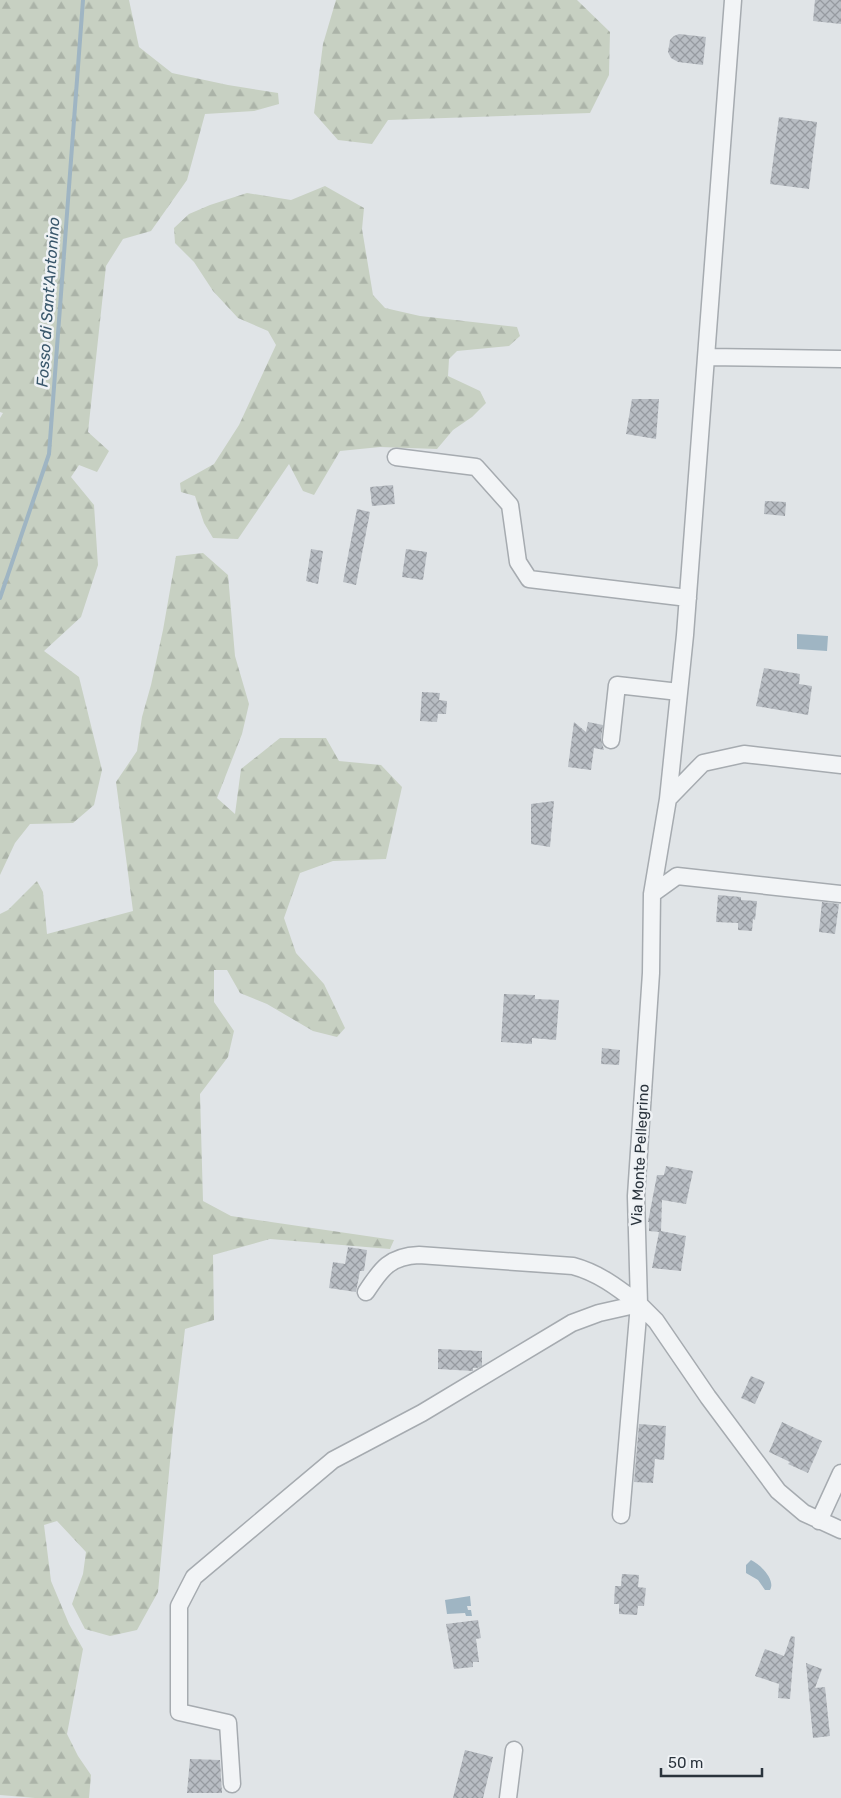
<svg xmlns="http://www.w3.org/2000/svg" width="841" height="1798" viewBox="0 0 841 1798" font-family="Rubik,sans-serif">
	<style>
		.forest { fill: url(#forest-firs) }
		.water { fill: #9fb5c3 }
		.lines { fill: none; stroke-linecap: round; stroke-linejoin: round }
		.stream { stroke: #9fb5c3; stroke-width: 4 }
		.building { fill: url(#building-cross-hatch) }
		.minor-casing { stroke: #a6abb0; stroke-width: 19 }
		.minor { stroke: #f2f4f6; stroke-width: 16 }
		.labels { text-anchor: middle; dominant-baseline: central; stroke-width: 5; stroke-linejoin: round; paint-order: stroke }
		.street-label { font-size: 15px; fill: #2a333c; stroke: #eff2f5 }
		.water-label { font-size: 16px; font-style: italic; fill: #39576b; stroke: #eff2f5 }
	</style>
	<defs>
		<pattern id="forest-firs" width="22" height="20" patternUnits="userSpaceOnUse" patternTransform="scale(1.25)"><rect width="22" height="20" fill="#c7d0c2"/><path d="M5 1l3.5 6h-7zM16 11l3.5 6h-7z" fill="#abb3a8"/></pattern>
		<pattern id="building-cross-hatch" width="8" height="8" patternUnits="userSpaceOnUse" patternTransform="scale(1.25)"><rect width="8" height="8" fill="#b8bdc3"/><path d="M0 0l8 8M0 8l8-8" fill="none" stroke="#969aa0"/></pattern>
	</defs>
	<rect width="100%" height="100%" fill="#e0e4e7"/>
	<!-- forest -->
	<path class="forest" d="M0,0H129L139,47L172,73L228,85L278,93L279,104L254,111L205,114L187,180L151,231L123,239L106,266L88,432L109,451L97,472L79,465L71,477L94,505L98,565L81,617L44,651L79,677L102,770L94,805L73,823L30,824L15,843L0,875V418L3,413L0,412Z
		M336,0H577L610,32L609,75L590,113L388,120L372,144L338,140L314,113L323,44Z
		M325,186L364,208L362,229L373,295L385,308L420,316L517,327L520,336L509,346L457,351L449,359L448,376L480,391L486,403L472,417L453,430L437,449L380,447L340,451L314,495L303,491L289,464L238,539L213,538L204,523L195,496L181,492L180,483L214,464L239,425L276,345L268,331L238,318L213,291L194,262L175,243L174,228L189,214L210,205L247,193L291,200Z
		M203,553L228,575L235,656L249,704L242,734L217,798L235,814L241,769L280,738H326L339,761L381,765L402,787L386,859L333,861L300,873L284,918L296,953L324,984L345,1028L337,1037L313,1031L267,1004L240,993L227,970H214V1002L234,1031L228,1057L200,1094L203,1201L231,1216L394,1240L390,1249L270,1239L213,1255L214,1320L185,1329L173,1429L158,1592L137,1630L110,1636L85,1629L72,1604L83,1574L86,1552L57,1521L44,1525L51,1581L69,1624L83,1649L67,1734L78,1756L91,1775L89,1798H35L0,1795V914L8,910L37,881L43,892L47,934L133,911L116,782L137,751L142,717L151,685L163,630L176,556Z"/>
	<!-- water -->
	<path class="water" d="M797,634L828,636L827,651L797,649Z
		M751,1560C760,1564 776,1580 770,1590H765L758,1580L746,1573V1565Z
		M470,1596L471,1606H467L468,1610H471L472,1616H466L465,1613L447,1614L445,1600Z"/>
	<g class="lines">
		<!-- stream -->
		<path class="stream" d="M0,598L49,454L83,0"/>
	</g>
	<!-- building -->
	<path class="building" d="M815,0H841V24L813,21Z
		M679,34L706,37L703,65L678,62L671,58L668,52L670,40L674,36Z
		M779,117L817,122L809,189L770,184Z
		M632,399H659L656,439L626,434Z
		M393,485L395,504L372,506L370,487Z
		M765,501L786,502L785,516L764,514Z
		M357,509L370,512L356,585L343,582Z
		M311,549L323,551L318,584L306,581Z
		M406,549L427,552L423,580L402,577Z
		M764,668L800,674L799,684L812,686L808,715L756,706Z
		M422,692L440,693L439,700L447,701L446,714H438L437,722L420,721Z
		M574,722L586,732L588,722L603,725L601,739L604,750L594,748L591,770L568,767Z
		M554,801L550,847L531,844V804Z
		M718,895L741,897V900L757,901L755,920L753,919L752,931L738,930V923L716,922Z
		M822,902L839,904L835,934L819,932Z
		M504,994L535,995V999L559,1000L556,1040L532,1038V1044L501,1042Z
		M602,1048L620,1050L619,1065L601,1064Z
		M666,1166L693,1171L686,1204L662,1200L661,1231L686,1236L681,1271L652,1268L659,1232L649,1231V1222H648L657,1175H664Z
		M348,1247L367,1250L364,1271H360L356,1292L329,1288L333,1262L345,1264Z
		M438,1349L482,1351V1366L477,1368H473V1371L438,1369Z
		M751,1376L765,1382L755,1404L741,1398Z
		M782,1422L822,1441L808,1473L788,1464L790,1462L769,1452Z
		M639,1424L666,1426L664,1460L655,1459L653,1483L634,1482Z
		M622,1574L639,1575L638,1587L646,1588L644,1606H638L637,1615L619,1614V1604H614L615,1586H621Z
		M478,1620L481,1638L476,1639L479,1662H473V1667L454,1669L446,1624Z
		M791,1636L795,1637L790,1699L778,1698L779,1684L755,1676L765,1649L784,1656Z
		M806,1663L822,1669L815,1688L825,1687L830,1736L813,1738Z
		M465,1750L493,1757L483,1798H453Z
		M190,1759L220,1760L222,1793H187Z"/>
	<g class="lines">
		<defs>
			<path id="minor" d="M706,357L841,359
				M396,457L476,467L510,505L518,562L529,579L688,598
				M611,740L617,685L679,692
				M668,799L703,763L744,754L841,765
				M652,894L668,799L685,635L733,0
				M841,894L677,876L652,894L651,973L636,1196L639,1304L656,1321L708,1397L778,1491L804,1513L841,1530
				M366,1292C381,1269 390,1256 419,1255L573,1266C599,1273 618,1288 639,1304
				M621,1515L639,1304
				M819,1521L841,1473
				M232,1784L228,1723L179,1712V1606L194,1577L333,1460L422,1413L572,1323L599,1313L639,1304
				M508,1798L514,1750"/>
		</defs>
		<!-- minor casing -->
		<use href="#minor" class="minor-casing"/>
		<!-- minor -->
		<use href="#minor" class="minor"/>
	</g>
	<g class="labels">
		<!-- street labels -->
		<g class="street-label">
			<text transform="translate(640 1155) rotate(-87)">Via Monte Pellegrino</text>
		</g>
		<!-- water labels -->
		<g class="water-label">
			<text transform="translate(48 302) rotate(-86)">Fosso di Sant'Antonino</text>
		</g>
	</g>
	<!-- scale -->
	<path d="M661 1768v8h101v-8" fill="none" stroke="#2a333c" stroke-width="2.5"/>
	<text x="668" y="1768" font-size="15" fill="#2a333c" stroke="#eff2f5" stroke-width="4" paint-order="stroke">50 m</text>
</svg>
